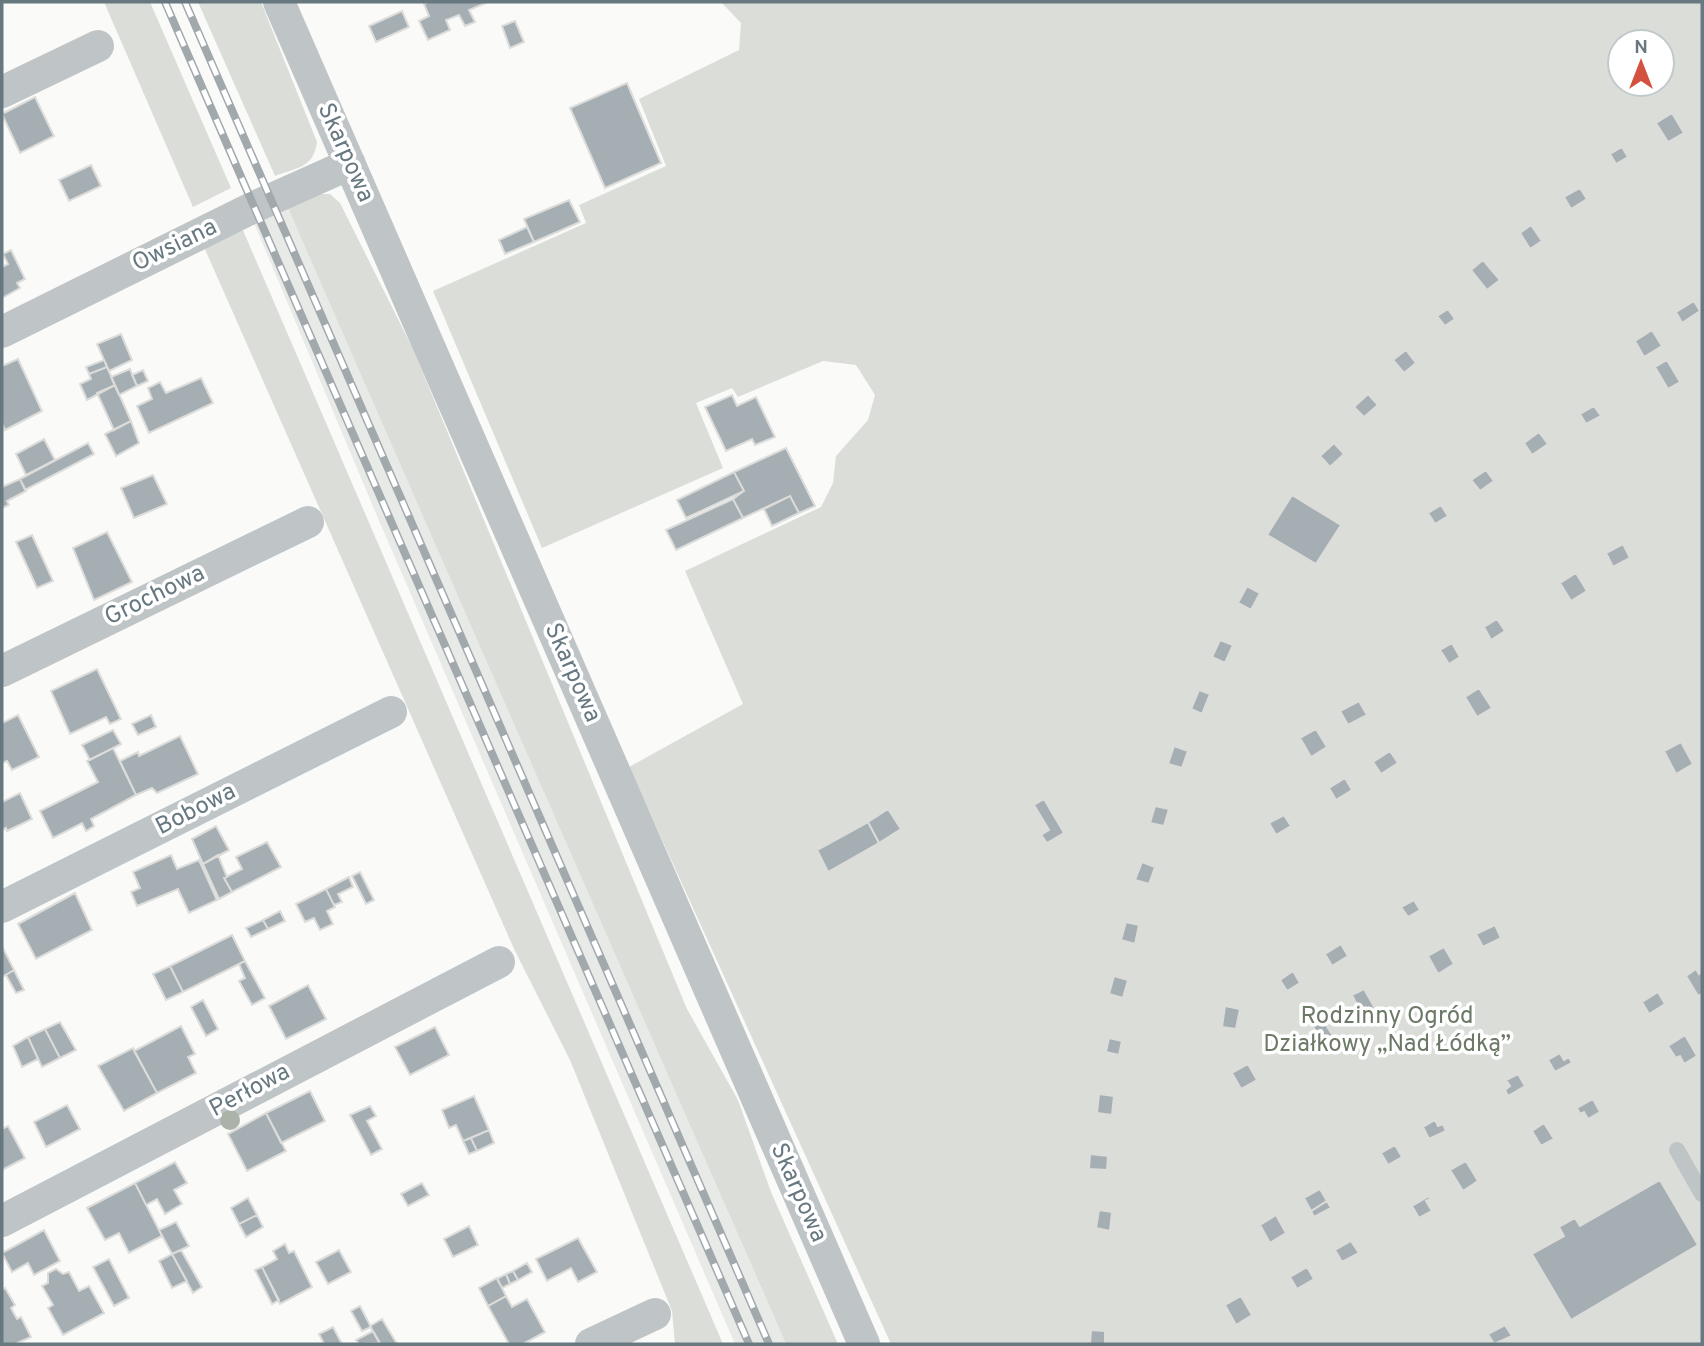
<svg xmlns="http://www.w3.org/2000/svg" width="1704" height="1346" viewBox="0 0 1704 1346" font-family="Overpass,sans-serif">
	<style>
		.built { fill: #e8eae8 }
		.green { fill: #dbded8; fill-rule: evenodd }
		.building { fill: #a5aeb2; stroke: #dcdcda; stroke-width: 2 }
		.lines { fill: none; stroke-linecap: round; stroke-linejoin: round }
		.lane { stroke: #bfc4c7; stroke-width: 16 }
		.street { stroke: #bfc4c7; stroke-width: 32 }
		.rail-casing { stroke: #a2a9ad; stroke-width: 8 }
		.rail { stroke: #fff; stroke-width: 5; stroke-dasharray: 16; stroke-linecap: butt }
		.tree { fill: #abb3a8 }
		.labels { text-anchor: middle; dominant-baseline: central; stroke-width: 7; stroke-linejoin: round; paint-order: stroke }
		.street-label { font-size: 24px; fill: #677880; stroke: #fff }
		.park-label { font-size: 24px; fill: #6b7966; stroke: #fff }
	</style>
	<rect width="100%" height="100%" fill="#fafaf8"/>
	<!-- built -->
	<path class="built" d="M287,206L416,498L786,1344H735L377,516L254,223Z"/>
	<!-- green -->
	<path class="green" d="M104,2H150L231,188L193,207Z
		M198,2H261L317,142C314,168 296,168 275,176Z
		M721,2H1702V1344H891L629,767L743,704L685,571L821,507L833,483L836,456L868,420L875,395L856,365L823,361L738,397L732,388L696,403L723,468L542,548L433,291L586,223L579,205L666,166L639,99L739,50L741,23ZM1620,42H1662V84H1620Z
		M316,194H330L340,203L413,349L687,1009L738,1100L771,1192L838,1344H786L287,206Z
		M242,228L723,1344H675L672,1311L570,1060L515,951L204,247Z"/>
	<!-- building -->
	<path class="building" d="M428,2H488L469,10L475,22L465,26L459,15L446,20L450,30L428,40L419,21L429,16L424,4Z
		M402,11L409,27L376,42L369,26Z
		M515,21L524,42L510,48L502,26Z
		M627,83L661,163L605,188L570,108Z
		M35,97L54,136L20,153L2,114Z
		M1672,113L1684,133L1668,142L1656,123Z
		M1622,147L1628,157L1616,164L1610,154Z
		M91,165L101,186L69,201L59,180Z
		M1580,188L1587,199L1571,209L1564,197Z
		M569,200L580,222L534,242L524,219Z
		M1531,225L1542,241L1530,249L1520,233Z
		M527,227L534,242L505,254L499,240Z
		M11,250L25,279L17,283L20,288L2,298V267L8,264L3,254Z
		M1483,260L1500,280L1487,290L1471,270Z
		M1694,301L1700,311L1682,323L1676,312Z
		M1448,309L1455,319L1445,326L1437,316Z
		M1652,330L1662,346L1644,357L1635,341Z
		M121,334L132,360L109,371L97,344Z
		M1406,350L1416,363L1404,373L1393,360Z
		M18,359L42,411L5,430L2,423V366Z
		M104,360L107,367L89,374L86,367Z
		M1667,360L1680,382L1668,389L1655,367Z
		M107,367L115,385L87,400L80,384L91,379L89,374Z
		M130,369L137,386L119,395L111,377Z
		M143,370L148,381L137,386L132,375Z
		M201,378L213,403L149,433L137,406L152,399L148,388L160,382L166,393Z
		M115,385L131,421L114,430L97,393Z
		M1368,394L1378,405L1364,417L1354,407Z
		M732,395L737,406L756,397L775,437L755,445L752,439L726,451L705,407Z
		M1594,406L1601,416L1586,424L1580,414Z
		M131,421L139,443L116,456L105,434Z
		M1539,432L1548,444L1532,455L1524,443Z
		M44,439L55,460L26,475L16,454Z
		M88,443L94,454L25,490L20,479Z
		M1334,443L1344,454L1330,467L1320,456Z
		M786,448L815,506L799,513L790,496L743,518L733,499L744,491L734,472Z
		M1486,470L1494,481L1480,491L1471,480Z
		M734,472L744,491L686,518L677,500Z
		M153,475L167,504L134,518L121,488Z
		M20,479L26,491L7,501L9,505L2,508V487Z
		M1292,495L1341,525L1316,564L1267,535Z
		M790,496L799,513L772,526L764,509Z
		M733,499L743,518L676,550L666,530Z
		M1441,505L1448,516L1435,524L1428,513Z
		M107,532L132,582L94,600L73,548Z
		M32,535L53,581L37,588L16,542Z
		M1623,544L1630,558L1613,567L1606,553Z
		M1576,573L1587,591L1571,601L1560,583Z
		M1247,586L1260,593L1251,610L1238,603Z
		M1497,619L1505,631L1491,640L1484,627Z
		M1220,640L1233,645L1225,663L1212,657Z
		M1452,643L1460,657L1449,664L1440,650Z
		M97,669L121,719L110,724L106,717L70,734L51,691Z
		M1479,688L1492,708L1477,717L1465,697Z
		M1199,690L1210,694L1202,714L1191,709Z
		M1359,701L1367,715L1348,725L1340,711Z
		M18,715L39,757L12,770L7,761L2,763V723Z
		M151,715L156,727L138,735L132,724Z
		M1316,729L1327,747L1311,757L1300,738Z
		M113,730L121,744L90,760L82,745Z
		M180,736L198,774L157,793L152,788L136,795L120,761L138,752L139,756Z
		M1681,742L1693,764L1676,774L1664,751Z
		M1174,746L1188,751L1182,768L1168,764Z
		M113,748L136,795L91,819L94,826L86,831L82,823L53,838L40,811L98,782L87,761Z
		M1390,751L1398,763L1381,774L1373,762Z
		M1345,778L1352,790L1336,800L1329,788Z
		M20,793L32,819L7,831L6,828L2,830V802Z
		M1044,799L1064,833L1047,843L1041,835L1049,830L1034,805Z
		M1155,806L1169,809L1164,826L1150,823Z
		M888,809L901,829L879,843L868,822Z
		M1284,815L1291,826L1276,835L1269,823Z
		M868,822L879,843L828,872L817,850Z
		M216,826L229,850L203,864L192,839Z
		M267,842L281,867L232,892L224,878L242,869L236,857Z
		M171,855L177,869L199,860L217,900L189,913L178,889L137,906L131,892L140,888L133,872Z
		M218,855L227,877L224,878L232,892L219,899L203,864Z
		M1142,862L1155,867L1149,884L1135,880Z
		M360,872L374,900L366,904L352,876Z
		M349,877L353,887L338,894L342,902L334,905L326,889Z
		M326,889L335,907L327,911L333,924L320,930L314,918L305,922L296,904Z
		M75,893L92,930L36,959L18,924Z
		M1414,900L1420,910L1408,917L1401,907Z
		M280,911L285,921L268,929L263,920Z
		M263,920L268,929L251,937L246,928Z
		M1126,922L1139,925L1135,944L1121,940Z
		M1495,925L1501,938L1483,947L1476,934Z
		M232,935L245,961L183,992L170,966Z
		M1341,944L1348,956L1332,966L1325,954Z
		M2,946L14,970L2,977Z
		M1444,947L1454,964L1438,974L1428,956Z
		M245,961L265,998L252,1005L239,981L245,978L239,964Z
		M170,966L183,992L166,1000L153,974Z
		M1696,969L1699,974L1702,972V994L1698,996L1686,976Z
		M14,970L24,990L16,993L6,975Z
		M1293,971L1300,983L1287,991L1280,980Z
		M1114,976L1128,980L1123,998L1109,994Z
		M308,985L326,1019L286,1039L269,1006Z
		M1364,989L1376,1010L1363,1017L1352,995Z
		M1658,992L1665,1004L1649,1014L1642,1002Z
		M203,1000L218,1029L206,1036L191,1007Z
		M1225,1006L1240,1009L1236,1029L1222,1027Z
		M1321,1017L1333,1036L1322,1042L1311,1023Z
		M60,1022L76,1050L60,1058L45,1029Z
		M181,1026L195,1054L188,1057L196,1073L157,1093L134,1051Z
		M435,1027L449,1055L410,1075L395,1047Z
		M45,1029L60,1058L42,1067L28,1037Z
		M1685,1035L1697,1056L1684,1064L1680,1056L1676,1058L1668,1046Z
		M28,1037L38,1059L22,1067L13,1046Z
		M1109,1038L1122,1041L1119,1055L1106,1052Z
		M133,1048L157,1093L124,1111L98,1066Z
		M1560,1053L1564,1060L1569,1057L1572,1063L1555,1072L1548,1060Z
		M1248,1064L1257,1080L1241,1089L1232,1073Z
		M1518,1074L1525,1086L1508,1096L1505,1090L1510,1086L1506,1080Z
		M310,1091L325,1121L281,1143L266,1113Z
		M1099,1094L1114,1096L1112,1115L1097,1113Z
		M474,1096L489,1130L463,1141L456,1125L449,1128L442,1110Z
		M1593,1099L1600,1112L1588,1119L1584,1112L1580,1114L1577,1108Z
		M67,1105L80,1129L46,1147L34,1122Z
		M370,1106L376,1116L367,1121L382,1149L371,1155L350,1115Z
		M266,1113L286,1151L247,1171L228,1134Z
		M1435,1120L1438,1126L1443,1124L1446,1131L1429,1139L1423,1127Z
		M1544,1123L1554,1139L1541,1146L1532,1131Z
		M8,1126L25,1158L2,1170V1129Z
		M489,1130L494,1143L477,1151L471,1138Z
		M471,1138L477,1151L469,1154L463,1141Z
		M1395,1145L1402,1157L1388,1165L1381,1153Z
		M1090,1154L1108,1156L1107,1170L1089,1169Z
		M1466,1161L1478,1181L1463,1191L1450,1170Z
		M175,1162L187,1183L174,1190L182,1204L165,1214L157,1199L146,1205L135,1183Z
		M1660,1180L1698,1245L1571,1320L1532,1254L1564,1236L1559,1227L1575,1218L1580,1226Z
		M135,1183L162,1236L129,1253L119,1233L105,1240L87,1208Z
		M422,1183L429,1195L408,1206L401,1194Z
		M1320,1189L1327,1201L1311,1211L1304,1198Z
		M1429,1196L1430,1199L1426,1201L1432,1211L1419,1218L1412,1206Z
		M248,1198L257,1215L239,1224L231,1208Z
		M1327,1201L1331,1208L1314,1217L1311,1211Z
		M1099,1210L1112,1212L1110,1231L1096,1228Z
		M257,1215L263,1227L246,1237L239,1224Z
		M1276,1215L1286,1233L1270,1243L1260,1225Z
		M176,1222L189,1246L172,1254L159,1230Z
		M469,1226L478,1245L453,1257L444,1239Z
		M44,1230L60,1261L34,1275L28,1263L12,1272L2,1253Z
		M578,1238L597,1272L578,1282L571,1268L547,1281L536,1259Z
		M1351,1241L1359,1253L1342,1262L1335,1250Z
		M285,1244L289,1253L294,1251L312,1287L280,1304L262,1267L277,1259L273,1251Z
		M181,1250L202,1287L193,1293L172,1254Z
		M339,1250L351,1272L328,1284L316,1262Z
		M172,1254L187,1281L172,1288L159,1261Z
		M109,1259L129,1298L114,1306L93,1267Z
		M527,1263L532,1272L518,1280L513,1271Z
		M262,1267L279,1300L272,1304L255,1270Z
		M1307,1267L1314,1279L1297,1289L1290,1277Z
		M56,1269L63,1274L69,1272L79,1291L89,1286L104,1313L63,1335L48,1308L53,1305L42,1286L48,1283V1273Z
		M513,1271L518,1280L510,1284L506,1274Z
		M506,1274L510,1284L502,1288L497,1279Z
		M497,1278L506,1296L488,1306L479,1288Z
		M5,1288L15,1305L11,1308L17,1319L21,1317L31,1337L15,1344H2V1290Z
		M506,1296L512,1307L527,1299L545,1332L523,1344H509L488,1306Z
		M1241,1296L1252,1315L1236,1325L1225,1305Z
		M360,1306L371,1327L362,1331L351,1311Z
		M382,1319L397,1344H380L370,1326Z
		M1505,1325L1512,1336L1494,1344L1488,1334Z
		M333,1327L342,1344H324L319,1334Z
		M1091,1330L1105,1331V1344H1090Z
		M373,1331L380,1343L359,1344L356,1340Z"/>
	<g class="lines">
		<!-- lane -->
		<path class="lane" d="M1677,1150L1702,1194"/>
		<!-- street -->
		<path class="street" d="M279,2L864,1344
			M2,92L98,46
			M2,332L254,207L350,164
			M2,671L308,522
			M2,907L391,712
			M2,1221L499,962
			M591,1344L655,1314"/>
		<defs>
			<path id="rail" d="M165,2L749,1344
				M185,2L769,1344"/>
		</defs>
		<!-- rail casing -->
		<use href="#rail" class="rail-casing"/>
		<!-- rail -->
		<use href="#rail" class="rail"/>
	</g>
	<!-- trees -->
	<circle class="tree" cx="230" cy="1120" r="10"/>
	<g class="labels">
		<!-- street labels -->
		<g class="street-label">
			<text transform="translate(345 153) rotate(66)">Skarpowa</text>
			<text transform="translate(175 246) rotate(-26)">Owsiana</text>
			<text transform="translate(155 596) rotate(-26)">Grochowa</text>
			<text transform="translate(572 673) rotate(66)">Skarpowa</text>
			<text transform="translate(196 810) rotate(-27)">Bobowa</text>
			<text transform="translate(250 1091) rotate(-28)">Perłowa</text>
			<text transform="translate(798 1193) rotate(66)">Skarpowa</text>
		</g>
		<!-- park labels -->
		<g class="park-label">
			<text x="1387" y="1017">Rodzinny Ogród<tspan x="1387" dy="28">Działkowy „Nad Łódką”</tspan></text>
		</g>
	</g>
	<!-- border -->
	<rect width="1704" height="1346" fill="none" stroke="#677880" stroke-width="7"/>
	<!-- north arrow -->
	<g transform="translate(1641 63)"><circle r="33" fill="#ffffff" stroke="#c2c9cc" stroke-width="2"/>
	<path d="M0-5L12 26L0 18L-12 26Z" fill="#d3523f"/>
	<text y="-10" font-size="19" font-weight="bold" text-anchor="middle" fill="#677880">N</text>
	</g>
</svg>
